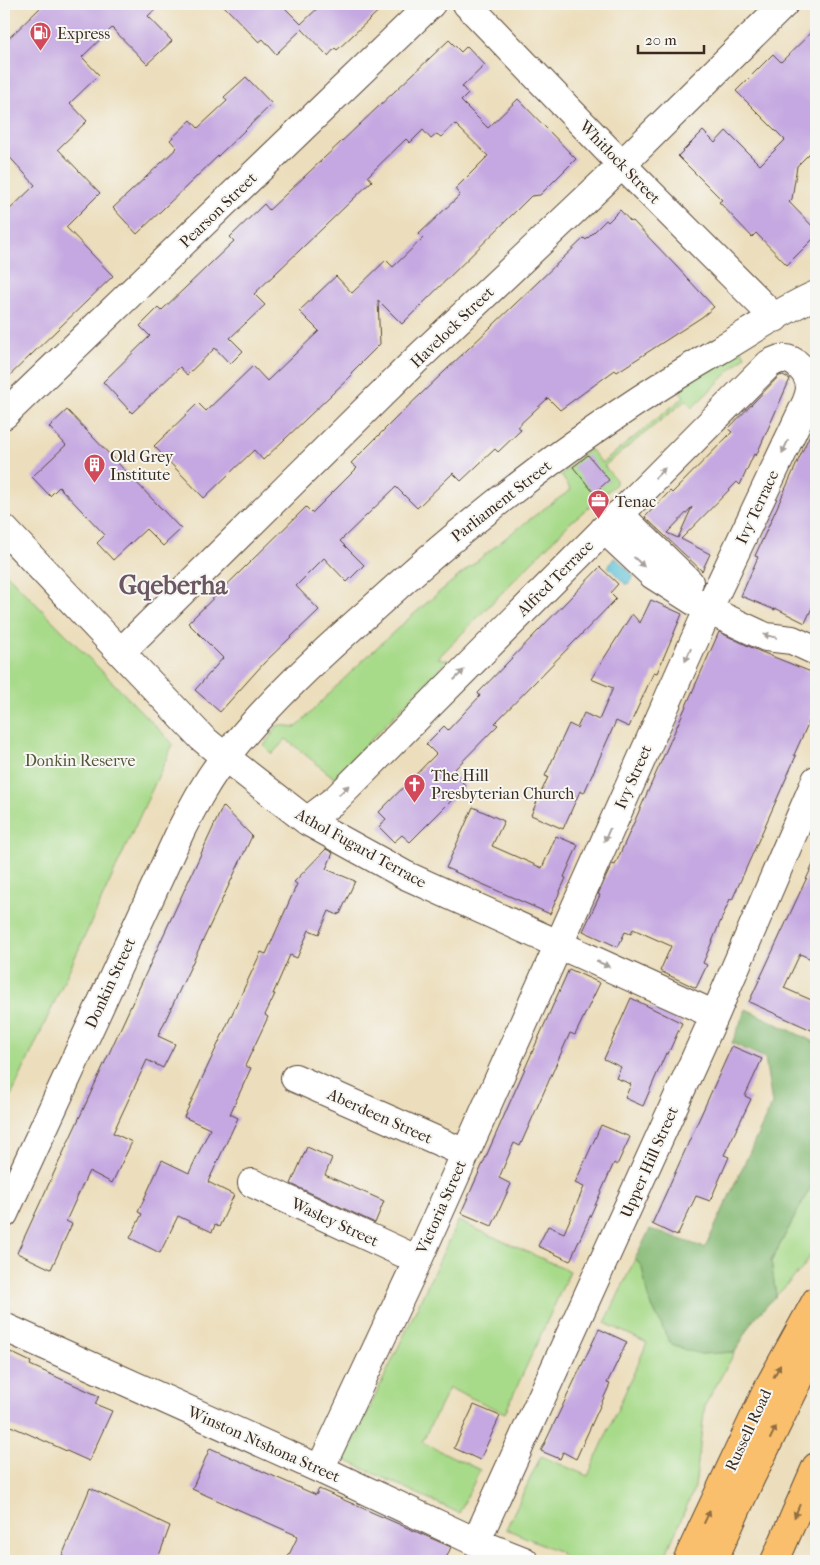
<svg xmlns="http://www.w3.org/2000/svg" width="820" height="1565" viewBox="0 0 820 1565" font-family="'IM FELL French Canon',serif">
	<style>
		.green { fill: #a7da89; stroke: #718254 }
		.forest { fill: #85ba75; stroke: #60724a }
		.water { fill: #59c0d7; stroke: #4a757a }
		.building { fill: #c5a8e1; fill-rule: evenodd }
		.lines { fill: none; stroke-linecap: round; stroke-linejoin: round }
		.minor-casing { stroke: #564536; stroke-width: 30 }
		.major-casing { stroke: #564536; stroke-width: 30 }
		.highway-casing { stroke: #564536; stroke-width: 30 }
		.minor { stroke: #fff; stroke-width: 28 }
		.major { stroke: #f9bf6d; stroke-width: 28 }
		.highway { stroke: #f9bf6d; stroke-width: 28 }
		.oneway { fill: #a79f9a }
		.oneway2 { fill: #906d42 }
		.labels { text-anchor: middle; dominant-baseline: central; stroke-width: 4; stroke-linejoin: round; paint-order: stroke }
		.poi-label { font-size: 16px; fill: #3b2a1e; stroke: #f6f6f2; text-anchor: start }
		.street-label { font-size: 16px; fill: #3b2a1e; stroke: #f6f6f2 }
		.park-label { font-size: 16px; fill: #565639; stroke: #f6f6f2 }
		.town-label { font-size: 26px; font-weight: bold; fill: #6b5662; stroke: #f6f6f2 }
	</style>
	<rect width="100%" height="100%" fill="#f6f6f2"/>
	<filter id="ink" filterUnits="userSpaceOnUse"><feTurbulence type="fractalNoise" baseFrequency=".02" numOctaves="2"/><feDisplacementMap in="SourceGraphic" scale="10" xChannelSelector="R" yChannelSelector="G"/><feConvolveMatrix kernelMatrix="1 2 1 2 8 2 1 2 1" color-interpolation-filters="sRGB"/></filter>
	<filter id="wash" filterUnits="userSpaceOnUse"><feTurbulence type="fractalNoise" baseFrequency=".0096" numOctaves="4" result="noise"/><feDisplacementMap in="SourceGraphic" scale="20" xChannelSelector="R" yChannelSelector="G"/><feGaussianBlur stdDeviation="1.12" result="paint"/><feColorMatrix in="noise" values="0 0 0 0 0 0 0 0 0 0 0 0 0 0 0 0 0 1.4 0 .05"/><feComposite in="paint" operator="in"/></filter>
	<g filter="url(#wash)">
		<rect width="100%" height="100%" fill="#ecdebc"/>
		<!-- green -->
		<path class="green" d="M741,349L745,356L692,408L686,400L604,466L616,480V484L570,523L438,658L448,660L334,778L286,739L272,754L264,746L278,725L297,727C351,669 409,616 471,566C504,539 536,513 571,490L561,475L586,452L589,450L592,451L602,463L684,397L678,388Z
			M4,571L173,744L4,1112Z
			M816,1177V1246L803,1268L776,1296L771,1262Z
			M458,1221L570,1271L505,1413L449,1388L422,1442L480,1470L459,1513L345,1460Z
			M635,1259L642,1267L648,1298L670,1343L701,1354L735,1352L705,1405L695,1487L663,1561H569L558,1551L506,1529L541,1456L588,1476L647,1343L605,1323Z"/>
		<!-- forest -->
		<path class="forest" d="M746,1009L816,1043V1177L771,1261L776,1296L754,1319L735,1352L701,1354L685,1350L670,1343L648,1298L642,1267L635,1259L650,1229L705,1248L772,1104L765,1058L732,1043Z"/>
		<!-- water -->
		<path class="water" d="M614,558H616L634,576L628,584H625L608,567Z"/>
		<g id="blocks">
			<!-- building -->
			<path class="building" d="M44,4H161L148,16L172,41L147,64L112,28L82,57L99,75L70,103L87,121L58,149L100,193L66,227L113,276L4,381V215L35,185L4,151V43Z
				M222,4H281L301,24L322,4H386L337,50L335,48L328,56L302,29L276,54L263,39L259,42Z
				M816,28V147L797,166L792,199L789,202L816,230V236L787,265L756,233L752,237L719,202L722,200L678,156L703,131L715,143L726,131L760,165L785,140L736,91L773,54L781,62Z
				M449,40L461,52L467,46L485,65L462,87L468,94L461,101L488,128L518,99L576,159L540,195L531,196L402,324L378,300L380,344L351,373L352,375L263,460L254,450L204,498L154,446L198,403L206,411L253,366L267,381L319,331L299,311L336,276L352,293L386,260L393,267L423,238L419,234L460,195L455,189L488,156L455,124L441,137L437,134L431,139L423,130L410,143L406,139L368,176L372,181L254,294L265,305L230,338L243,351L230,364L215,348L187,375L180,367L132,413L103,382L150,336L140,326L158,308L161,311L234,241L230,237L264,204L269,210Z
				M246,77L272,104L137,234L113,208L177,148L170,140L191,120L198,128L227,101L224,97Z
				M620,210L631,222L633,221L676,266L714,307L702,317L617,372L615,370L560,410L548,398L518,426L521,430L498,452L495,449L461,481L453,473L417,508L396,487L340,541L364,565L347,582L324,558L296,586L319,610L264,663L220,712L195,690L223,658L188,623L306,507L312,513L357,468L351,463L398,416L584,238L586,240L606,220L608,222Z
				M783,375L790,379L756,456L754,454L740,485L737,482L681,539L710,554L702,571L645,517L670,491L672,493L732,432L728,429L779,376ZM692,507L678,538L667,533Z
				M67,410L181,529L163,546L146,529L113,560L97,543L105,535L59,487L50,496L32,477L66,445L49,427Z
				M816,421V547L812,557L816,559V599L805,623L775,608V610L741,596L758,557L755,556Z
				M588,455L609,480L594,493L573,467Z
				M600,567L618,584L610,593L616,599L495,723L498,725L452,772L466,786L410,842L402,835L394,842L379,827L386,819L379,812L436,754L426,744L444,726L448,730L480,696L478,693Z
				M651,600L682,614L657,673L654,672L629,727L616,721L584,793L580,791L563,829L531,815L548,777L545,776L569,724L577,728L584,713L599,720L613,688L591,679L632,614L640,623Z
				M719,632L759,651L816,674V706L794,755L796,756L732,900L730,899L719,925L703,963L707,965L696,988L660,971L671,946L633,929L631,934L625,932L618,947L583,931L600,895L598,894L606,877L612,864L615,865Z
				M223,806L252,836L158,1036L175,1044L163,1068L147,1060L113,1133L132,1142L112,1183L89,1171L66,1221L72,1224L51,1269L17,1253Z
				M473,807L504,821L492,846L542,868L556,836L578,845L564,877L566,878L550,914L446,868Z
				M326,849L333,853L326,869L355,881L340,914L339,913L338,915L329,911L319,934L309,930L297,958L290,955L273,994H275L265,1015L268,1017L245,1066L251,1068L230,1114L238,1118L208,1182L234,1195L219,1227L215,1225L212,1232L178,1216L160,1253L130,1238L142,1214L138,1212L162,1160L189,1173L210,1129L184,1117L261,952L266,954L297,884L294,882Z
				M816,858V961L800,954L784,988L816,1002V1032L749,1002Z
				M569,969L600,983L575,1035L570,1033L520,1146L514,1143L499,1178L511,1184L492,1226L461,1213Z
				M631,998L682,1023L668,1054L666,1053L643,1106L625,1098L631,1084L616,1078L621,1067L604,1059Z
				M732,1046L762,1059L745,1096L751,1099L724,1155L729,1157L710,1201L696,1196L677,1236L652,1224Z
				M601,1125L630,1137L617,1165L614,1163L570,1261L538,1246L548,1226L564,1233L584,1187L575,1183Z
				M307,1147L332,1158L325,1175L384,1201L375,1223L291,1184Z
				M599,1329L627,1342L607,1383L610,1384L576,1459L563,1452L560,1459L541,1451Z
				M4,1349L31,1362L30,1365L99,1396L95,1404L112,1411L89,1461L4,1423Z
				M474,1405L500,1416L480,1460L454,1448Z
				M210,1448L316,1495L319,1489L451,1547L445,1561H286L298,1536L192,1489Z
				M90,1488L170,1526L157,1561H60Z"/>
		</g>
	</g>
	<g filter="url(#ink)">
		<use href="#blocks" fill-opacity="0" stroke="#564536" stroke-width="1"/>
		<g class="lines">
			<defs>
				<path id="minor" d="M467,4L622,165L775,318
					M4,415L431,4
					M619,514L689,582
					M4,529L202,738L225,757L307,821L405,875L715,1015
					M604,529L653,575L708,610L766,637L792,640L816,651
					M122,651L417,359L604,182L784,4
					M307,821L336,799L769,364C772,362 777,360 780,359C795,357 809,373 810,387C810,393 808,398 806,403L708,610L418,1260L320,1469
					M295,1078L465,1153
					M252,1183L418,1260
					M4,1214L182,828C195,803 208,778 226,756C268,703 320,655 371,610C477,513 593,424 718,351C749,333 783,309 816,295
					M4,1327L320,1469L476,1542L524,1561
					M476,1542L715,1015L816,780"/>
				<path id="major" d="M687,1561L768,1388L816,1301
					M775,1561L816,1467"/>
				<path id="highway" d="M713,1561L751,1477L816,1345"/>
			</defs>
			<!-- minor casing -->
			<use href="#minor" class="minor-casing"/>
			<!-- major casing -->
			<use href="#major" class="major-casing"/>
			<!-- highway casing -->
			<use href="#highway" class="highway-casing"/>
			<!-- minor -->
			<use href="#minor" class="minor"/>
			<!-- major -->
			<use href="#major" class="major"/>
			<!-- highway -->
			<use href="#highway" class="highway"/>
		</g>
		<!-- one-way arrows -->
		<defs><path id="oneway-solid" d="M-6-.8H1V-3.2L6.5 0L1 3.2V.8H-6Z" transform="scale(1.25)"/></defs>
		<g class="oneway">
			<use href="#oneway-solid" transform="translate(785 447) rotate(115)"/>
			<use href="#oneway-solid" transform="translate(660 473) rotate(-45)"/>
			<use href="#oneway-solid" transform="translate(639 562) rotate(43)"/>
			<use href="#oneway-solid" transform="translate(770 636) rotate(-167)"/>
			<use href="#oneway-solid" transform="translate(688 655) rotate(114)"/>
			<use href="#oneway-solid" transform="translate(459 675) rotate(-45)"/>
			<use href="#oneway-solid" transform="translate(344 790) rotate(-45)"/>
			<use href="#oneway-solid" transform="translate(607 835) rotate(114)"/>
			<use href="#oneway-solid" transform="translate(603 964) rotate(25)"/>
		</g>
		<g class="oneway2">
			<use href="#oneway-solid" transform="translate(777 1371) rotate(-61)"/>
			<use href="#oneway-solid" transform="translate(773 1433) rotate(-64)"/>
			<use href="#oneway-solid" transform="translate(797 1511) rotate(113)"/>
			<use href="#oneway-solid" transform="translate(707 1517) rotate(-65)"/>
		</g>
	</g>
	<!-- icons -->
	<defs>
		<symbol id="fuel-pin" viewBox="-11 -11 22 30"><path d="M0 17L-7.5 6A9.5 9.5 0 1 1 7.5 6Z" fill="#d1495b" stroke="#f6f6f2"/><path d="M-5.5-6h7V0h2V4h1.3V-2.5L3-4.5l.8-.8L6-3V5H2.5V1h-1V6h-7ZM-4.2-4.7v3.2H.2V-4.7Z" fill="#fff"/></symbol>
		<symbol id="building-pin" viewBox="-11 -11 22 30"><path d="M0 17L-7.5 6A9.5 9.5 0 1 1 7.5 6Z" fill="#d1495b" stroke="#f6f6f2"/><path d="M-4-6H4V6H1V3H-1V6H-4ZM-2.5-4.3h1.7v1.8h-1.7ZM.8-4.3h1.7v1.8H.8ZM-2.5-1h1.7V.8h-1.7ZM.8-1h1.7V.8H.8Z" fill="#fff"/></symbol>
		<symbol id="office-pin" viewBox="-11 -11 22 30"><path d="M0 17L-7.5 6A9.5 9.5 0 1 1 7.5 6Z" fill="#d1495b" stroke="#f6f6f2"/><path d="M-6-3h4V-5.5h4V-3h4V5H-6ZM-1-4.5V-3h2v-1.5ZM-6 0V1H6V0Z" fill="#fff"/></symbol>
		<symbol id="church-pin" viewBox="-11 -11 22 30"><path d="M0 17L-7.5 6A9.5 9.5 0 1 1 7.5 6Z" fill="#d1495b" stroke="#f6f6f2"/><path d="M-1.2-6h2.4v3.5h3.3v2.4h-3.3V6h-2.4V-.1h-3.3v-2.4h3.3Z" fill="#fff"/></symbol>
	</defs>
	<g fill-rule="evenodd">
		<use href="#fuel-pin" x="28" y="20" width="25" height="34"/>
		<use href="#building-pin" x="82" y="452" width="25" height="34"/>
		<use href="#office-pin" x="586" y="488" width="25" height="34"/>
		<use href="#church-pin" x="402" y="772" width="25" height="34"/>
	</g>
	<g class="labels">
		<!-- poi labels -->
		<g class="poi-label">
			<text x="57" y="33">Express</text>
			<text x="110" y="456">Old Grey<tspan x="110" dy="18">Institute</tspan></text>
			<text x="615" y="501">Tenac</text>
			<text x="431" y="775">The Hill<tspan x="431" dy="18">Presbyterian Church</tspan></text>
		</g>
		<!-- street labels -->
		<g class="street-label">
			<text transform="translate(620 162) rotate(46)">Whitlock Street</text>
			<text transform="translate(218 210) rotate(-44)">Pearson Street</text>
			<text transform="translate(452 327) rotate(-44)">Havelock Street</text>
			<text transform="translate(501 501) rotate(-38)">Parliament Street</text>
			<text transform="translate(757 507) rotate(-65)">Ivy Terrace</text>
			<text transform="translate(555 578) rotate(-45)">Alfred Terrace</text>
			<text transform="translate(633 777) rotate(-66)">Ivy Street</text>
			<text transform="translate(361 848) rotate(29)">Athol Fugard Terrace</text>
			<text transform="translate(110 983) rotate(-65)">Donkin Street</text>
			<text transform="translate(380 1116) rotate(24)">Aberdeen Street</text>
			<text transform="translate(649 1162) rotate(-66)">Upper Hill Street</text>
			<text transform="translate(441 1207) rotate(-66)">Victoria Street</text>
			<text transform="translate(335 1222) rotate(25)">Wasley Street</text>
			<text transform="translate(748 1430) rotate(-65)">Russell Road</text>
			<text transform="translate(264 1444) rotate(24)">Winston Ntshona Street</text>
		</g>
		<!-- park labels -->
		<g class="park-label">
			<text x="80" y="760">Donkin Reserve</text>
		</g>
		<!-- town labels -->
		<g class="town-label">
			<text x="173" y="585">Gqeberha</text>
		</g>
	</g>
	<!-- margin -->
	<rect width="820" height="1565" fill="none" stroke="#f6f6f2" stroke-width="20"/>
	<!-- scale -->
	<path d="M638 45v8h66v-8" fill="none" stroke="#3b2a1e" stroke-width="2.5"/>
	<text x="645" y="45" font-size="15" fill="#3b2a1e" stroke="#f6f6f2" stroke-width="4" paint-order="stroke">20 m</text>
</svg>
